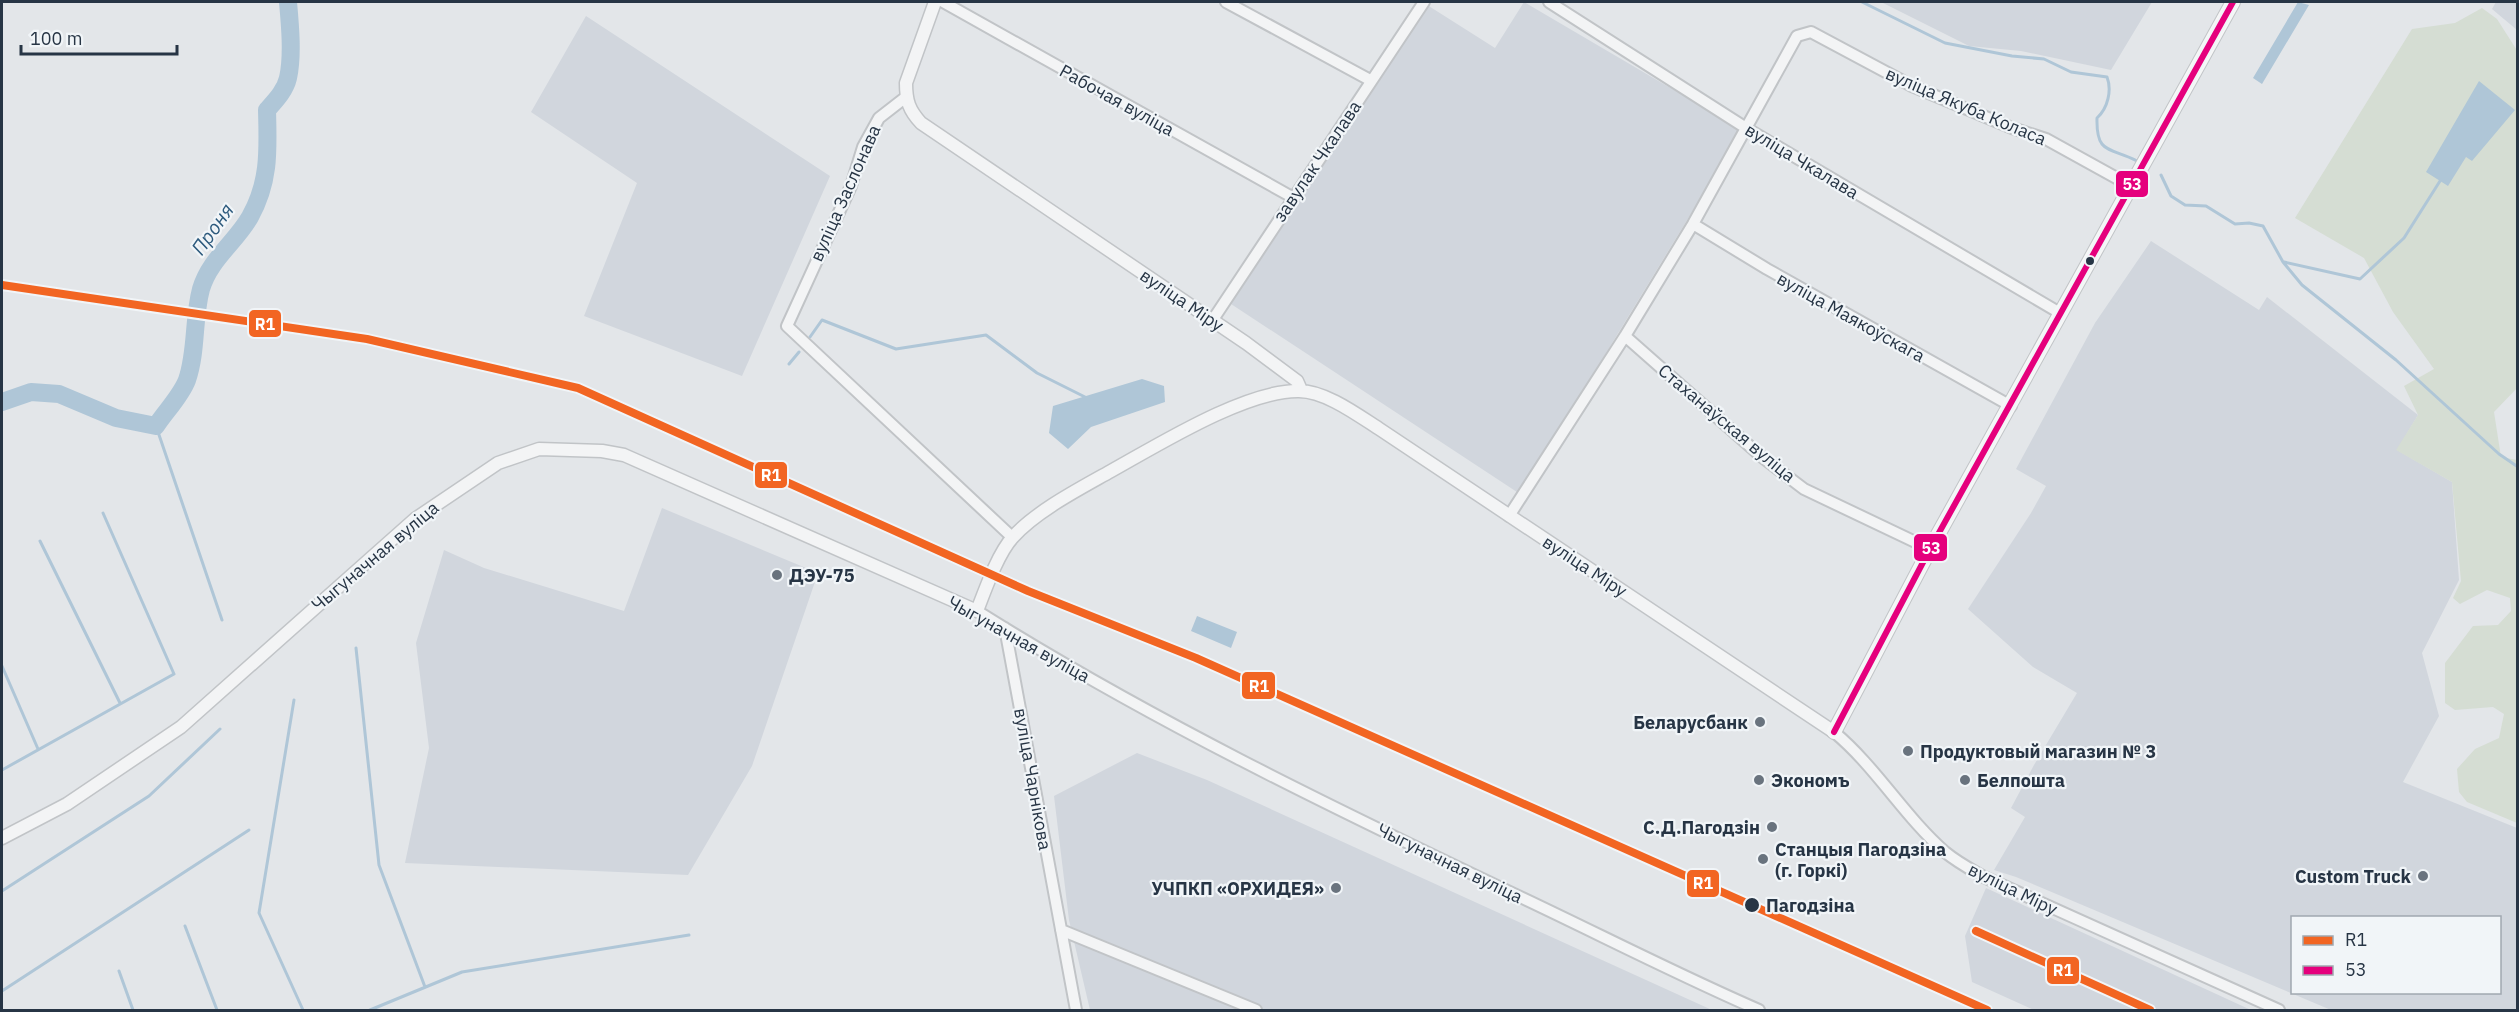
<svg xmlns="http://www.w3.org/2000/svg" width="2519" height="1012" viewBox="0 0 2519 1012" font-family="'IBM Plex Sans',sans-serif">
	<style>
		.built { fill: #d1d6dd; fill-rule: evenodd }
		.green { fill: #d5ddd3 }
		.water { fill: #afc6d7 }
		.lines { fill: none; stroke-linecap: round; stroke-linejoin: round }
		.stream { stroke: #afc6d7; stroke-width: 3 }
		.river { stroke: #afc6d7; stroke-width: 18 }
		.minor-casing { stroke: #c1c4c7; stroke-width: 14 }
		.tertiary-casing { stroke: #c1c4c7; stroke-width: 15 }
		.secondary-casing { stroke: #c1c4c7; stroke-width: 16 }
		.minor { stroke: #f3f4f5; stroke-width: 10 }
		.tertiary { stroke: #f3f4f5; stroke-width: 12 }
		.secondary { stroke: #f6f7f7; stroke-width: 14 }
		.bus-1-casing { stroke: #f1f5f8; stroke-width: 10 }
		.bus-1 { stroke: #e5007d; stroke-width: 6 }
		.rail-1-casing { stroke: #f1f5f8; stroke-width: 12 }
		.rail-1 { stroke: #f26522; stroke-width: 8 }
		.bus-dot { fill: #273545; stroke: #f1f5f8; stroke-width: 2 }
		.poi-dot { fill: #69737e; stroke: #f1f5f8; stroke-width: 2 }
		.labels { text-anchor: middle; dominant-baseline: central; stroke-width: 4.5; stroke-linejoin: round; paint-order: stroke }
		.street-label { font-size: 18px; fill: #273545; stroke: #f1f5f8 }
		.poi-label { font-size: 18px; font-weight: bold; fill: #273545; stroke: #f1f5f8; text-anchor: start }
		.stop-label { font-size: 18px; font-weight: bold; fill: #273545; stroke: #f1f5f8; text-anchor: start }
		.water-label { font-size: 20px; font-style: italic; fill: #2d5a7d; stroke: #f1f5f8 }
		.line-badge { stroke: #f1f5f8; stroke-width: 2 }
		.badge-label { font-size: 16px; text-anchor: middle; font-weight: bold; fill: #fff }
	</style>
	<rect width="100%" height="100%" fill="#e3e6e9"/>
	<!-- built -->
	<path class="built" d="M1524,2L1742,130L1520,494L1228,302L1424,3L1495,48Z
		M1881,2H2152L2111,70L2021,51L1969,46Z
		M2496,2H2517V30L2492,9Z
		M586,16L830,176L742,376L584,316L637,183L531,112Z
		M2151,241L2259,310L2267,297L2418,415L2397,450L2452,482L2459,580L2422,653L2439,716L2403,782L2517,828V1010H2331L2016,877L1994,870L2025,817L2011,808L2034,765L2077,693L2033,667L1968,609L2031,513L2046,486L2016,469L2095,323ZM2292,918H2500V992H2292Z
		M662,508L818,573L752,766L688,875L405,863L429,748L416,643L444,550L484,568L624,611Z
		M1137,753L1207,780L1712,1010H1090L1069,920L1054,796Z
		M1986,888L2251,1010H2034L1972,982L1965,936Z"/>
	<!-- green -->
	<path class="green" d="M2482,8L2497,19L2518,52L2517,388L2494,412L2501,457L2517,460V823L2467,802L2459,792L2457,769L2475,749L2499,738L2504,714L2493,707L2455,710L2445,703V663L2473,626L2498,625L2511,611L2510,598L2487,590L2460,604L2453,598L2461,581L2452,482L2396,450L2418,415L2404,386L2434,369L2393,312L2364,258L2295,218L2412,29L2455,23Z"/>
	<!-- water -->
	<path class="water" d="M2298,2L2309,5L2262,84L2253,78Z
		M2479,81L2515,110L2472,161L2466,157L2448,186L2426,172Z
		M1142,379L1164,386L1165,402L1091,427L1068,449L1049,433L1053,406Z
		M1197,616L1237,632L1231,648L1191,631Z"/>
	<g class="lines">
		<!-- stream -->
		<path class="stream" d="M1862,2L1945,43L2012,56L2044,59L2071,72L2107,77C2112,90 2108,108 2097,118C2096,155 2110,147 2137,161
			M2161,175L2171,196L2185,205L2206,206L2235,224L2249,223L2263,226L2283,262L2302,285L2396,360L2499,454L2518,467
			M2284,262L2360,279L2404,238L2440,181
			M810,337L822,320L896,349L986,335L1037,373L1087,398
			M789,364L799,352
			M156,426L222,620
			M40,541L120,703
			M356,648L379,865L425,987
			M2,666L38,749
			M294,700L259,913L303,1010
			M2,770L174,674L103,513
			M2,891L149,796L220,729
			M185,926L217,1010
			M119,971L133,1010
			M2,991L249,830
			M370,1010L462,972L689,935"/>
		<!-- river -->
		<path class="river" d="M2,402L31,392L59,394L116,418L156,426C165,412 181,396 187,380C197,351 193,319 201,289C210,259 235,243 250,217C270,181 268,150 267,110C275,101 285,91 288,78C293,56 290,24 288,2"/>
		<defs>
			<path id="minor" d="M943,2C1059,68 1176,131 1292,197
				M1226,2L1370,80
				M1549,2L1746,128L2060,313
				M906,97L879,118L863,147L851,186L787,326L1012,537
				M1693,224L1767,269L2011,406
				M1212,321L1424,2
				M1625,336L1762,457L1804,489L1930,549
				M1509,516L1625,336L1693,224L1797,36L1811,32L1912,86L2012,128L2046,139L2131,186
				M977,611C1149,719 1331,807 1514,894C1595,932 1676,974 1759,1010
				M1005,628L1076,1010
				M1834,732C1876,767 1904,816 1945,852C1957,862 1970,869 1984,877L2279,1010
				M1061,930L1256,1010"/>
			<path id="tertiary" d="M935,2L906,83C906,101 909,110 921,123L1246,343L1297,381L1301,390
				M2,838L67,804L181,727L415,519L498,463L539,449L602,451L624,455L977,611C985,590 998,553 1013,537C1036,511 1081,488 1111,471C1158,445 1246,390 1299,391C1326,391 1359,416 1381,430L1834,732"/>
			<path id="secondary" d="M1834,732L1930,549L2233,2"/>
		</defs>
		<!-- minor casing -->
		<use href="#minor" class="minor-casing"/>
		<!-- tertiary casing -->
		<use href="#tertiary" class="tertiary-casing"/>
		<!-- secondary casing -->
		<use href="#secondary" class="secondary-casing"/>
		<!-- minor -->
		<use href="#minor" class="minor"/>
		<!-- tertiary -->
		<use href="#tertiary" class="tertiary"/>
		<!-- secondary -->
		<use href="#secondary" class="secondary"/>
		<defs>
			<path id="bus-1" d="M1834,732L1930,549L2233,2"/>
		</defs>
		<!-- bus-1 casing -->
		<use href="#bus-1" class="bus-1-casing"/>
		<!-- bus-1 -->
		<use href="#bus-1" class="bus-1"/>
		<defs>
			<path id="rail-1" d="M2,285L367,339L578,388L1028,591L1196,658L1987,1010
				M1976,931L2150,1010"/>
		</defs>
		<!-- rail-1 casing -->
		<use href="#rail-1" class="rail-1-casing"/>
		<!-- rail-1 -->
		<use href="#rail-1" class="rail-1"/>
	</g>
	<!-- markers -->
	<g class="bus-dot">
		<circle cx="2090" cy="261" r="5"/>
		<circle cx="1752" cy="905" r="8"/>
	</g>
	<g class="poi-dot">
		<circle cx="777" cy="575" r="6"/>
		<circle cx="1760" cy="722" r="6"/>
		<circle cx="1908" cy="751" r="6"/>
		<circle cx="1759" cy="780" r="6"/>
		<circle cx="1965" cy="780" r="6"/>
		<circle cx="1772" cy="827" r="6"/>
		<circle cx="1763" cy="859" r="6"/>
		<circle cx="2423" cy="876" r="6"/>
		<circle cx="1336" cy="888" r="6"/>
	</g>
	<g class="labels">
		<!-- street labels -->
		<g class="street-label">
			<text transform="translate(1117 100) rotate(29)">Рабочая вуліца</text>
			<text transform="translate(1966 106) rotate(23)">вуліца Якуба Коласа</text>
			<text transform="translate(1317 161) rotate(-56)">завулак Чкалава</text>
			<text transform="translate(1802 161) rotate(31)">вуліца Чкалава</text>
			<text transform="translate(845 193) rotate(-66)">вуліца Заслонава</text>
			<text transform="translate(1182 300) rotate(34)">вуліца Міру</text>
			<text transform="translate(1851 317) rotate(29)">вуліца Маякоўскага</text>
			<text transform="translate(1727 423) rotate(40)">Стаханаўская вуліца</text>
			<text transform="translate(375 556) rotate(-40)">Чыгуначная вуліца</text>
			<text transform="translate(1585 566) rotate(33)">вуліца Міру</text>
			<text transform="translate(1019 639) rotate(29)">Чыгуначная вуліца</text>
			<text transform="translate(1033 779) rotate(80)">вуліца Чарнікова</text>
			<text transform="translate(1450 863) rotate(26)">Чыгуначная вуліца</text>
			<text transform="translate(2013 889) rotate(26)">вуліца Міру</text>
		</g>
		<!-- poi labels -->
		<g class="poi-label">
			<text x="789" y="575">ДЭУ-75</text>
			<text x="1748" y="722" text-anchor="end">Беларусбанк</text>
			<text x="1920" y="751">Продуктовый магазин № 3</text>
			<text x="1771" y="780">Экономъ</text>
			<text x="1977" y="780">Белпошта</text>
			<text x="1760" y="827" text-anchor="end">С.Д.Пагодзін</text>
			<text x="1775" y="849">Станцыя Пагодзіна<tspan x="1775" dy="21">(г. Горкі)</tspan></text>
			<text x="2411" y="876" text-anchor="end">Custom Truck</text>
			<text x="1324" y="888" text-anchor="end">УЧПКП «ОРХИДЕЯ»</text>
		</g>
		<!-- stop labels -->
		<g class="stop-label">
			<text x="1766" y="905">Пагодзіна</text>
		</g>
		<!-- water labels -->
		<g class="water-label">
			<text transform="translate(212 229) rotate(-55)">Проня</text>
		</g>
	</g>
	<g class="line-badge">
		<rect x="2115" y="170" width="34" height="28" rx="6" fill="#e5007d"/>
		<rect x="248" y="309" width="34" height="29" rx="6" fill="#f26522"/>
		<rect x="754" y="461" width="34" height="28" rx="6" fill="#f26522"/>
		<rect x="1913" y="533" width="35" height="29" rx="6" fill="#e5007d"/>
		<rect x="1241" y="671" width="35" height="29" rx="6" fill="#f26522"/>
		<rect x="1686" y="869" width="34" height="29" rx="6" fill="#f26522"/>
		<rect x="2046" y="956" width="34" height="29" rx="6" fill="#f26522"/>
	</g>
	<g class="badge-label">
		<text x="2132" y="190">53</text>
		<text x="265" y="330">R1</text>
		<text x="771" y="481">R1</text>
		<text x="1931" y="554">53</text>
		<text x="1259" y="692">R1</text>
		<text x="1703" y="889">R1</text>
		<text x="2063" y="976">R1</text>
	</g>
	<!-- border -->
	<rect width="2519" height="1012" fill="none" stroke="#273545" stroke-width="6"/>
	<!-- legend -->
	<rect x="2291" y="916" width="210" height="78" fill="#f1f5f8" stroke="#a0a8b0" stroke-width="1.5"/>
	<rect x="2303" y="936" width="30" height="9" fill="#f26522" stroke="#a0a8b0" stroke-width="1.5"/>
	<text x="2345" y="946" font-size="18" fill="#273545">R1</text>
	<rect x="2303" y="966" width="30" height="9" fill="#e5007d" stroke="#a0a8b0" stroke-width="1.5"/>
	<text x="2345" y="976" font-size="18" fill="#273545">53</text>
	<!-- scale -->
	<path d="M21 45v9h156v-9" fill="none" stroke="#273545" stroke-width="3"/>
	<text x="30" y="45" font-size="18" fill="#273545" stroke="#f1f5f8" stroke-width="4.5" paint-order="stroke">100 m</text>
</svg>
